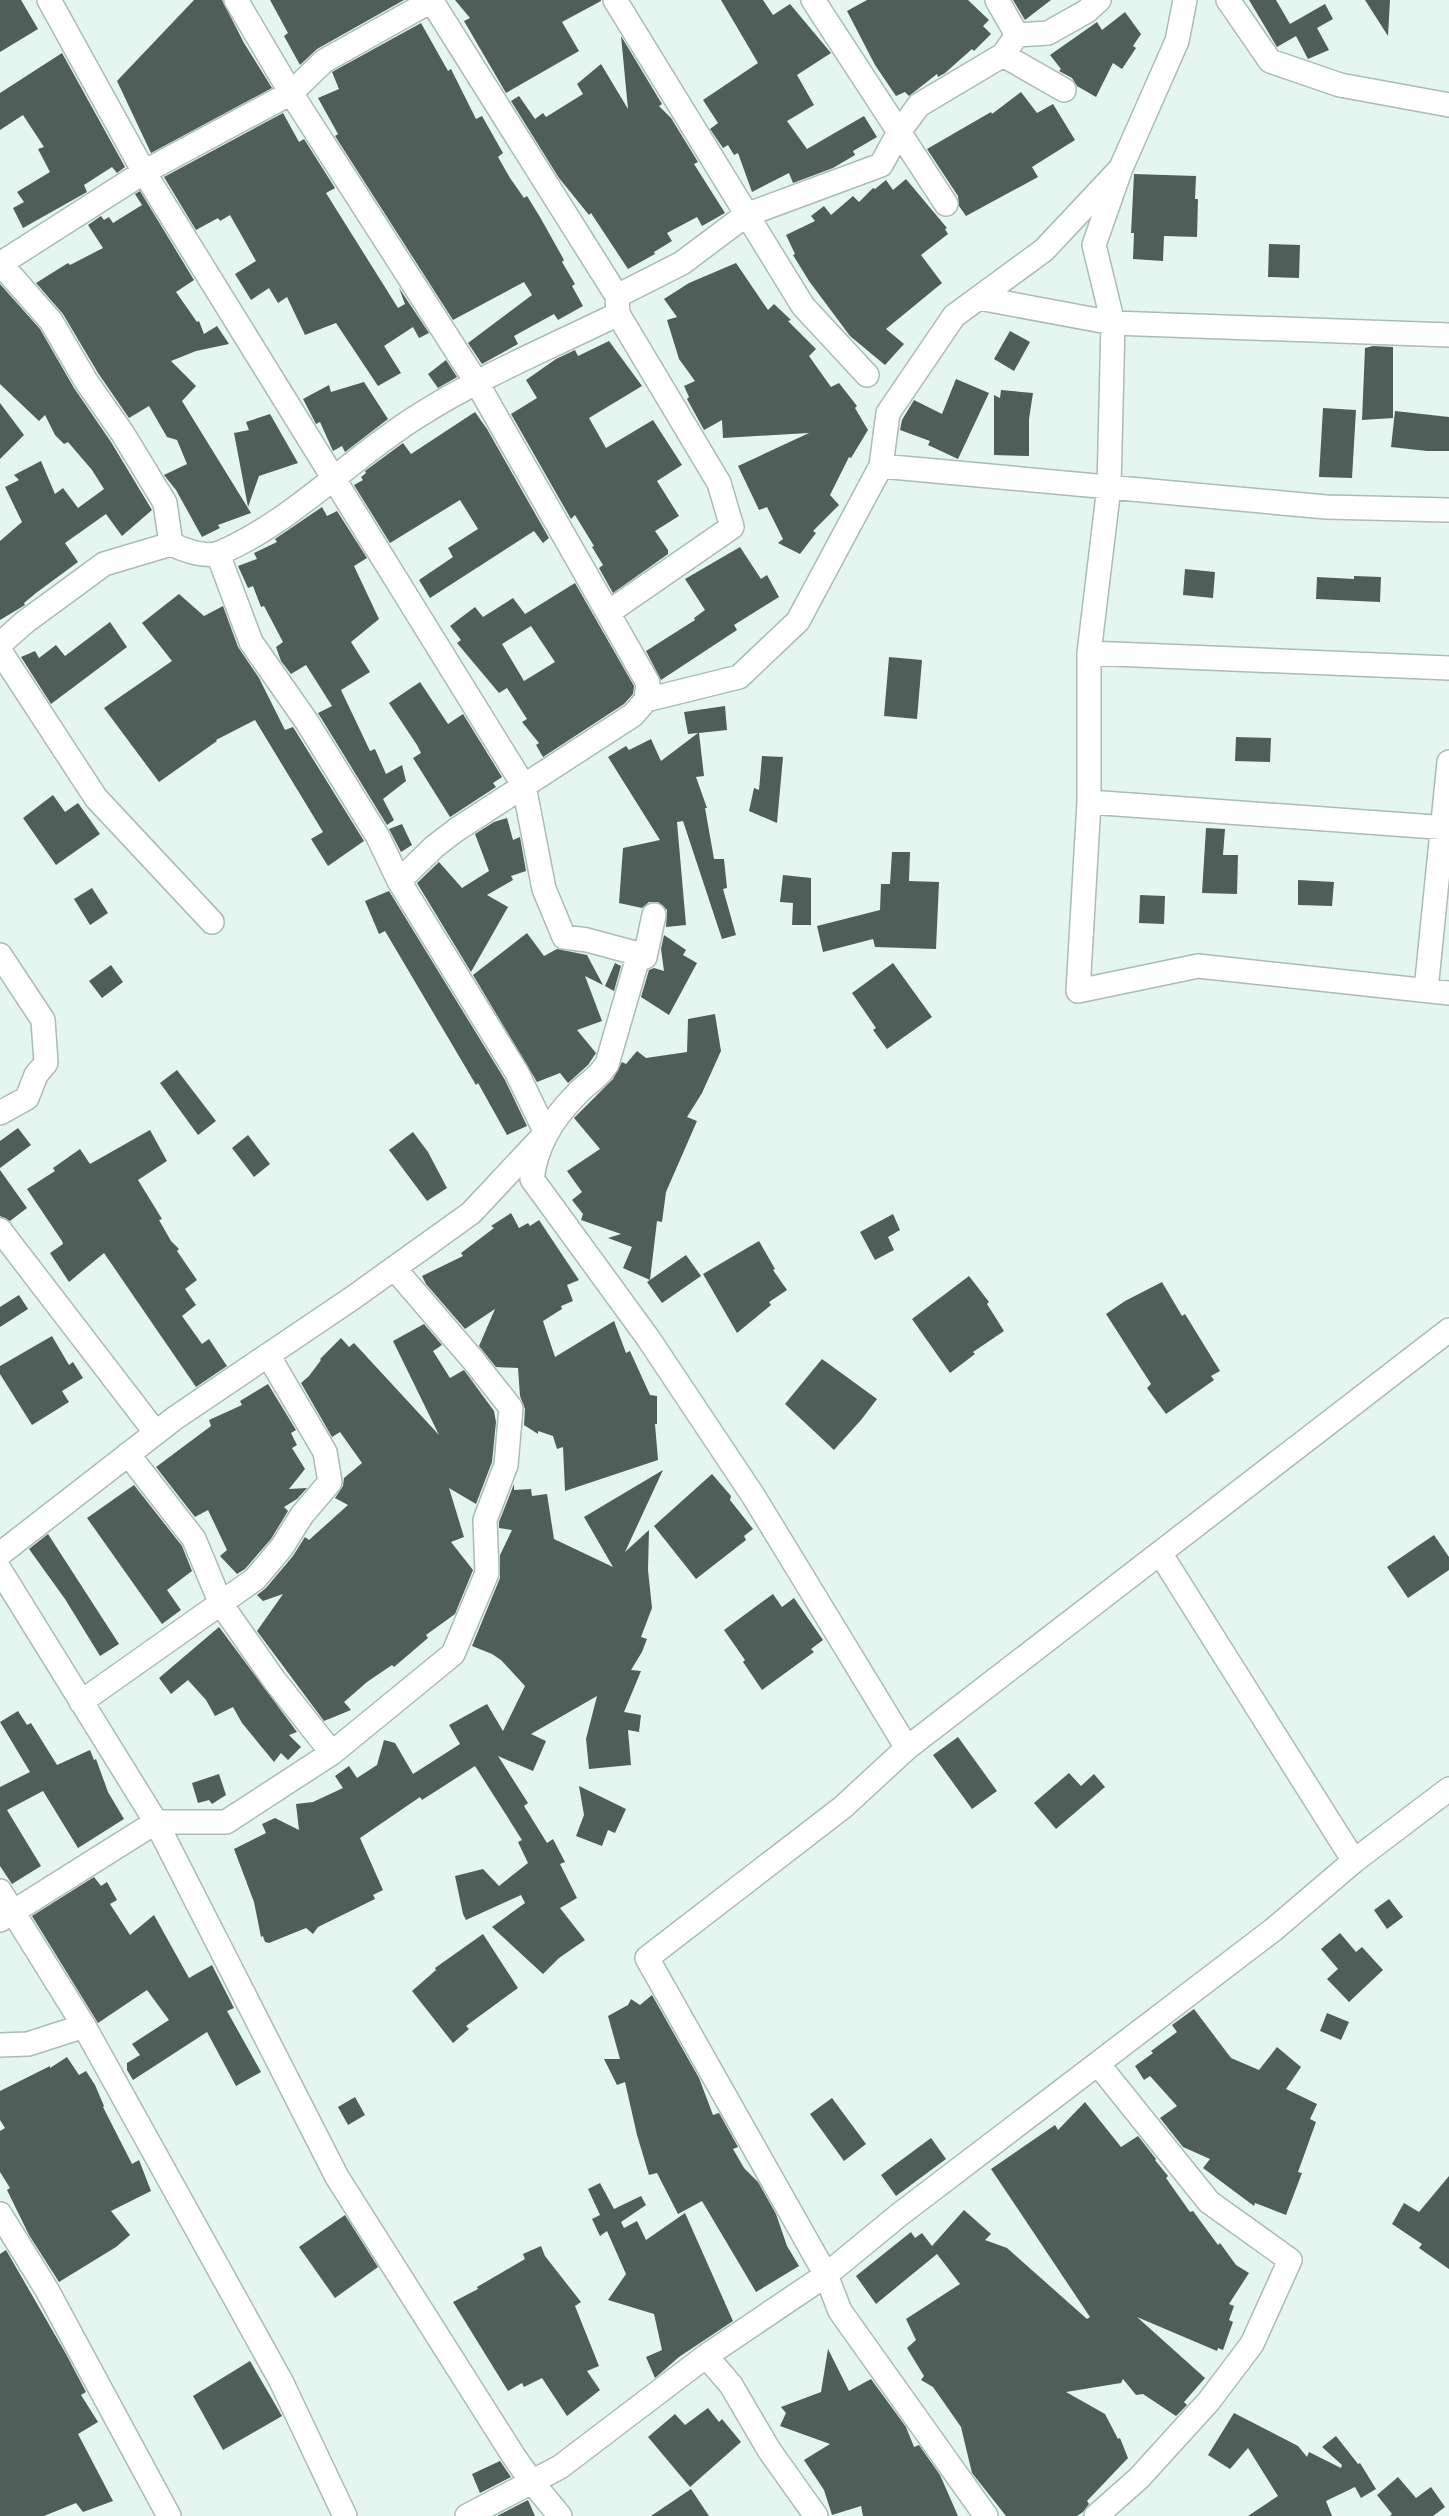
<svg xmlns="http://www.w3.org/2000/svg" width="1449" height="2516" viewBox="0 0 1449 2516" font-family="'IBM Plex Serif',serif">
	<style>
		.building { fill: #505e5a; fill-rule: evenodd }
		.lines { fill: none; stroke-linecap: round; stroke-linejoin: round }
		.minor-casing { stroke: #abbbb6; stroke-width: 26 }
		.minor { stroke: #fff; stroke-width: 23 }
	</style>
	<rect width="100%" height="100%" fill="#e5f6f1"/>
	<!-- building -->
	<path class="building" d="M0,0H21L38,29L0,52Z
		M194,0H222L244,43L272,88L151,153L117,81Z
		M270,0H404L317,49L300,65L284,36L288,33Z
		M455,0H601V1L562,22L579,51L506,93L464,21L470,18Z
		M721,0H763L773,15L790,4L831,53L797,75L814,105L787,121L807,149L864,116L877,137L853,151L855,155L833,168L793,183L789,173L752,192L738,153L734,155L728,145L723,148L710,129L718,123L703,100L758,63Z
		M867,0H968L989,20L983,26L991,34L974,51L972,49L945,73L938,77L937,74L909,96L905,92L896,96L875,65L847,11Z
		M1013,0H1051L1025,20Z
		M1249,0H1276L1290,24L1325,4L1333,19L1317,28L1329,50L1308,59L1296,36L1277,47Z
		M1365,0H1390L1388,36Z
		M1125,12L1141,34L1133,46L1136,48L1122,69L1113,63L1096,97L1077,86L1072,78L1059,71L1061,69L1050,55L1097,22L1102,30Z
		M421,23L448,71L451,69L476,119L482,116L503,153L498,157L510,178L524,198L527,196L540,217L564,260L562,262L575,284L572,286L583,306L558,320L554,314L514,336L518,344L482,364L468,343L532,295L524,282L453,320L335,136L338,134L318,98L339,89L332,72Z
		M621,36L662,104L659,106L671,118L698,162L694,164L725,213L702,226L697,217L667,233L672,241L654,252L655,254L628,269L591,213L589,215L559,178L511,101L519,96L535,119L543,113L546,117L583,94L577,84L601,64L628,109Z
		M62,53L125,167L117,173L112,167L84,185L87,192L23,228L13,208L24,202L17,192L50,172L38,149L44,147L23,115L0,130V93Z
		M1021,92L1037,113L1053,104L1075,140L1032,167L1038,177L966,216L959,206L958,196L927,149L991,112L992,114Z
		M283,113L299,142L304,139L335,188L326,193L398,308L405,304L399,288L429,333L419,338L413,327L384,346L401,373L378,386L336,323L305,335L287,297L278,303L269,288L251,300L235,274L256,261L230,215L220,221L218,218L196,230L164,177Z
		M1134,174L1196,176L1195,199H1198L1197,237L1164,236L1163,261L1133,259L1134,233H1131Z
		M906,179L947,228L945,229L948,234L921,255L942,283L886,329L904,344L885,365L850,336L809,281L793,255L795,254L786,235L815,221L811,216L824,206L831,215L853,196L859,202L873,188L875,189L886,180L893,190Z
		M140,191L194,280L176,292L197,322L199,321L204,334L217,326L229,344L196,351L171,361L196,386L182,401L251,513L218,525L220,528L202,537L176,490L164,475L187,464L177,440L167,437L149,406L129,418L98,373L63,314L36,283L68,263L70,265L103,248L88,225L101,216L104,220L109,217L113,223L142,205L135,194Z
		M1269,244L1300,245L1299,278L1268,277Z
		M736,263L768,310L774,304L791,320L788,321L816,349L809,356L831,387L839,383L857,406L855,408L868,430L851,458L849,457L830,495L839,505L813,531L816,533L800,554L778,543L783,539L767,507L759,510L738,466L809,433L723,438L722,420L704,430L687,399L689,397L684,386L695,381L679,359L667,320L677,317L664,299L689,283Z
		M0,284L40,329L74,388L111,442L152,510L122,536L106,514L65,543L78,562L36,593L24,603L25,605L0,620V541L22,522L5,487L19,480L14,475L41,461L55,494L63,488L78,508L104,489L92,470L68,442L64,444L55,435L45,415L39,421L0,384Z
		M1010,331L1030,342L1014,371L994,359Z
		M609,341L642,386L589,418L606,448L653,420L682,465L657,481L679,516L655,531L668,550V554L613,593L599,568L603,565L592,547L594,546L575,515L571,519L511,414L537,398L526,380L556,359L575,350L578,356Z
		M1373,346L1393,347V418L1362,420L1365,348Z
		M446,360L457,377L438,388L428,374Z
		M956,379L989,393L958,459L928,445L930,441L900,430L902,420L914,400L942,414Z
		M364,382L388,419L345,452L342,446L333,451L320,422L316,424L303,399L329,385L331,392Z
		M1001,390L1033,393L1029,419V456L994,455V395L1000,398Z
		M0,403L24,435L0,459Z
		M1323,408L1356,410L1352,478L1319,477Z
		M1395,411L1449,417V451H1427L1391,447Z
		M475,412L487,429L549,538L543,543L534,531L430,598L419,580L453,557L448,548L478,529L460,500L390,543L354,485L363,480L361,477L366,473L365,471L403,443L411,454Z
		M270,414L298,463L259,476L248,507L234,433L249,430L246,422Z
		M322,507L327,516L337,511L367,558L354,566L379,619L351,642L370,672L341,690L370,751L375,749L386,774L402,765L406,781L383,799L394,820L387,825L318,713L332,706L306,665L291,674L281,661L276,647L283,642L264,606L261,607L253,586L248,588L238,566L257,559L254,553L277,542L275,539Z
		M740,547L761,579L767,575L779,597L734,625L737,630L661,680L646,651L695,620L694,618L705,610L685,579Z
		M1185,569L1215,572L1213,598L1183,595Z
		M1354,576L1381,577L1380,602L1316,599L1317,577L1354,579Z
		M575,583L634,686L633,694L624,704L543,757L536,745L539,743L522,722L527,719L507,688L499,693L457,643L461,640L450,626L475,607L483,617L513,598L525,614ZM531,626L555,662L524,681L502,644Z
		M179,594L204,616L223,606L238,647L259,678L285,730L293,727L364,841L328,866L311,839L323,832L255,720L216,740L217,741L159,782L104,708L172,661L142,623Z
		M110,622L127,647L51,704L21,657L35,651L39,658L56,645L65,656Z
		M889,657L922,660L917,719L884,716Z
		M420,682L448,724L463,714L502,777L493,783L496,787L450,817L413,758L421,753L417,745L389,703Z
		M725,706L727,730L699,733L704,776L696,777L707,808H705L714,859H724L727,888L723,889L736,935L722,939L683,821L677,822L686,925L666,927L667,910L658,902H649L642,908L619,903L623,848L660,840L608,757L626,746L629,750L651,739L661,761L698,733L688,734L684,712Z
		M1236,737L1271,738L1270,762L1235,761Z
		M762,756L783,757L777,823L749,811L754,788L759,790Z
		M53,795L65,812L78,803L100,834L56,865L23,818Z
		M507,818L513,840L520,837L526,871L511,876L513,880L487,895L508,907L471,972L417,883L439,862L462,888L489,871L475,834L494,822Z
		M402,824L412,845L401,852L389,829Z
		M1206,828L1225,829L1223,855H1238L1237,894L1202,893Z
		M892,852H910L909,881L939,882L936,949L875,947L873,939L823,952L817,926L880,910L881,884H890Z
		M783,875L811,878V925H792L793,903L780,902Z
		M1298,880L1334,882L1332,906L1298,905Z
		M92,888L108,913L90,925L74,899Z
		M389,891L505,1080L527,1126L507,1135L478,1083L476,1085L385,931L379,934L365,901Z
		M1140,895L1165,896L1164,924L1139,923Z
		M527,933L544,956L557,949L587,955L603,985L585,976L602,1021L577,1030L596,1053L588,1065L568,1083L560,1073L537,1082L473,975Z
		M664,935L686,950L683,955L697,963L669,1015L641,997L649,970L654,968L664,971L661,949Z
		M615,963L621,966L614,991L605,986Z
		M893,963L932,1017L887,1049L873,1030L876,1028L852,993Z
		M111,965L123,982L102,998L89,981Z
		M715,1014L721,1051L702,1093L687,1117L697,1121L666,1192L662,1222L657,1221L650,1280L623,1268L632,1247L608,1238L621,1234L581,1220L583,1214L572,1200L582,1192L567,1171L600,1149L574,1118L613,1079L622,1062L626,1064L637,1051L646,1058L687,1052L688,1019Z
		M177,1070L216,1121L198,1135L160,1083Z
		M18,1128L31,1145L0,1168V1141Z
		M150,1130L167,1161L138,1180L162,1219L159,1220L171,1241L179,1249L177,1251L197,1280L185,1289L196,1305L182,1316L202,1344L209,1339L227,1366L196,1387L104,1253L69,1282L50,1253L63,1244L62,1241L27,1189L55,1171L53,1168L80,1149L90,1164Z
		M413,1132L428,1152L447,1188L427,1201L389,1150Z
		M248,1135L270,1164L254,1177L232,1148Z
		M0,1170L27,1208L10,1221L0,1216Z
		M511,1213L519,1228L528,1223L530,1226L539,1220L579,1280L567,1285L573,1301L561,1306L562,1309L543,1321L555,1357L614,1321L626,1353L630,1351L650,1395L657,1396V1424H655L658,1460L565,1491L563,1447L557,1449L553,1436L538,1431V1434L524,1425L525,1409L520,1396L518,1368L496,1367L479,1346L495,1309L465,1329L426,1284L422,1276L463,1256L461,1253L494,1228L491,1226Z
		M893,1214L900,1230L888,1237L894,1250L875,1260L860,1232Z
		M759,1241L775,1269L773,1270L787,1290L769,1302L771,1305L737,1333L703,1274Z
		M686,1255L701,1276L662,1303L647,1282Z
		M969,1276L989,1302L987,1304L1004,1331L973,1352L975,1354L950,1373L912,1319Z
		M1162,1282L1182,1316L1185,1314L1220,1371L1211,1376L1214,1380L1166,1414L1147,1388L1151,1384L1106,1314L1125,1301Z
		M19,1295L28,1309L0,1327V1307Z
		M424,1324L442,1345L433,1351L450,1378L464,1370L494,1411L496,1422L492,1462L476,1504L449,1488L464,1537L451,1542L473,1570L455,1614L426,1635L428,1638L394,1667L392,1665L367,1682L344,1702L351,1710L324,1721L257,1631L283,1594L263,1601L257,1595L266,1588L293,1556L305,1537L309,1540L348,1505L335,1498L343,1486L344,1478L362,1463L340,1432L332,1437L301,1383L309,1376L321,1360L320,1359L341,1338L349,1347L354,1343L439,1435L393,1341Z
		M52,1336L69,1365L73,1362L83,1378L62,1391L69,1402L32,1425L0,1374V1366Z
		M822,1359L877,1399L861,1420L834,1450L785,1404Z
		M268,1384L296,1430L291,1433L297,1445L292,1448L305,1469L289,1489L307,1488L297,1499L284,1507L288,1511L271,1539L245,1569L237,1574L220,1556L227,1550L208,1510L195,1517L156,1467L211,1426L209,1420L242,1405L240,1401Z
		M663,1470L625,1552L649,1530L648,1570L652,1608L641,1637L647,1639L642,1652L631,1670L641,1671L624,1712L641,1715L639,1732L628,1730L631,1765L589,1769L586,1739L597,1696L531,1734L546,1741L533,1771L498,1756L528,1803L524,1806L547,1843L553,1839L565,1862L560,1864L577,1898L560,1908L585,1940L559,1958L543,1974L492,1927L525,1903L521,1895L466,1920L463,1914L455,1876L483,1869L499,1886L528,1863L518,1842L522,1840L475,1766L422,1800L420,1797L360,1838L383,1890L373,1895L375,1899L318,1927L313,1934L306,1928L269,1943L265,1942L263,1936L261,1937L254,1902L234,1849L266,1833L262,1824L275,1818L299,1830L296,1804L313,1802L343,1788L335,1776L349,1766L357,1778L377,1765L384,1740L395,1743L413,1774L460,1744L449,1725L487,1704L503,1731L525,1686L501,1660L492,1654L472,1646L500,1578V1555L512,1530L499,1528V1522L514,1484V1490L531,1489L532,1496L547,1494L554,1539L613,1567L584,1517Z
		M712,1474L731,1496L730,1500L753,1529L744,1536L746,1540L696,1579L654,1526Z
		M134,1485L182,1546L192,1571L167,1590L181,1610L162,1624L87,1518Z
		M48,1534L119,1644L100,1656L65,1599L29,1549Z
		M1434,1535L1449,1557V1570L1408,1598L1387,1567Z
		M773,1594L782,1607L794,1598L823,1640L811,1649L814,1652L762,1690L743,1662L745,1660L724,1630Z
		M219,1627L297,1732L289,1735L301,1747L288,1760L281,1753L274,1762L242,1723L233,1707L215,1716L206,1700L188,1680L171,1694L159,1678Z
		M18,1711L27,1725L31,1723L57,1765L90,1750L94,1760L96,1759L108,1792L124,1819L78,1848L43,1791L7,1810L41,1866L12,1884L0,1866V1787L30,1772L0,1722Z
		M958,1737L997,1791L972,1809L933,1755Z
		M1069,1773L1081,1786L1094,1774L1105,1787L1056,1829L1034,1803Z
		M219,1774L226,1795L212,1804L209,1800L198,1803L192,1783Z
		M579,1786L626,1809L615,1833L608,1830L602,1846L576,1836L584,1815Z
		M94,1877L101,1886L107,1882L117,1900L110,1904L130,1935L154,1915L189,1978L212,1965L234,2008L227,2011L261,2072L236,2086L207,2032L133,2080L127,2070V2063L140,2055L132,2044L169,2020L147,1990L98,2023L32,1916Z
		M1389,1899L1403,1917L1387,1929L1374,1910Z
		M1340,1933L1356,1952L1362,1947L1383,1970L1349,2002L1327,1979L1338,1969L1321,1949Z
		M483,1934L518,1988L466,2026L469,2029L453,2043L412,1991L436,1970L435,1968Z
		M652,1995L699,2078L713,2115L719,2113L738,2147L733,2149L744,2168L758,2182L776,2214L787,2246L799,2266L756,2292L702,2201L678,2214L657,2173L649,2175L637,2135L625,2082L617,2085L604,2059H620L608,2016L628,2005L631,1999L640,2005Z
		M1194,2009L1231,2058L1259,2070L1277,2047L1301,2067L1286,2089L1317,2104L1310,2119L1316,2122L1298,2172L1302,2173L1286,2215L1255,2203L1254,2206L1203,2168L1210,2159L1183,2147L1160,2118L1177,2106L1150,2076L1144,2080L1135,2066L1153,2053L1151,2051L1177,2032L1172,2025Z
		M1327,2013L1349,2022L1341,2040L1320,2031Z
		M67,2057L79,2075L86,2071L95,2085L104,2106L103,2107L132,2164L139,2160L151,2191L111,2211L130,2235L116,2247L59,2282L29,2235L7,2190L10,2188L0,2172V2131L5,2128L0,2120V2091L50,2066V2068Z
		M355,2097L365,2115L348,2125L338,2107Z
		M832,2098L866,2144L844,2161L810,2114Z
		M1085,2102L1121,2147L1138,2136L1156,2159L1155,2160L1168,2176L1166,2178L1190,2212L1193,2211L1218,2245L1220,2243L1236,2265L1249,2273L1229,2304L1234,2306L1229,2320L1233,2322L1223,2350L1218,2348L1217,2351L1137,2317L1205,2378L1184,2402L1187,2405L1176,2416L1143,2394L1136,2395L1123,2379L1121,2383L1066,2392L1105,2414L1118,2439L1120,2438L1128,2458L1087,2501L1089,2504L1083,2512L1077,2516H1006L972,2473L961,2427L933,2387L921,2380L924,2376L907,2348L916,2340L906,2319L960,2284L937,2254L876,2304L856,2276L911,2232L915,2238L922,2233L932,2246L964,2210L991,2234L985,2240L1007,2248L1087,2319L1090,2317L991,2169L1055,2125L1058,2130Z
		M931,2138L946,2159L896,2196L881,2175Z
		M1449,2176V2269L1419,2248L1422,2244L1392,2224L1404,2203L1419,2212Z
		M600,2183L614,2209L641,2196L646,2205L621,2222L624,2228L637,2221L646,2240L685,2213L733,2321L679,2357L655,2378L646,2357L662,2350L654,2314L608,2300L626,2274L607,2231L600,2236L592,2219L600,2215L588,2189Z
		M345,2215L378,2267L335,2298L299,2247Z
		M541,2246L545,2256L581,2302L575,2306L599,2366L587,2371L600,2390L567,2416L542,2378L524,2387L522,2383L508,2391L453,2302L478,2289L477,2287L525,2259L523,2254Z
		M6,2250L66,2354L86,2392L81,2395L98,2422L78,2434L113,2501L83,2512L76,2503L44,2516H0V2254Z
		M828,2349L849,2391L871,2379L906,2427L914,2447L919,2445L940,2475L958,2516H863L861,2506L832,2515L824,2490L804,2460L830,2444L780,2426L786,2413L781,2407L821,2392Z
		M250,2361L282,2416L223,2450L193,2396Z
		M708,2408L719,2422L722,2419L741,2442L690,2487L648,2437L675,2414L685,2425Z
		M1234,2413L1298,2446L1307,2457L1309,2452L1341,2468L1342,2465L1322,2447L1336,2436L1358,2464L1360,2463L1376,2489L1361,2498L1355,2487L1326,2501L1332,2516H1248L1278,2496L1248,2448L1230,2469L1208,2455Z
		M500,2461L511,2477L480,2493L472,2474Z
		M1398,2477L1416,2498L1431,2487L1445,2507L1433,2516H1390L1392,2514L1377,2495Z
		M691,2489L709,2516H651Z
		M528,2500L535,2516H497Z"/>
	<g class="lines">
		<defs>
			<path id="minor" d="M49,0L144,172L524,786L544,889L564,937L587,940L639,954
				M236,0L291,93L477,383L648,683L646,700L633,715L456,830L434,847L399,881
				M431,0L617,296
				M615,0L803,306L867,375
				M813,0L946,204
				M997,0L1017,35L1048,33L1087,11L1099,0
				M1228,0L1270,61L1340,85L1449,105
				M1003,55L1064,90
				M1121,168L1094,245L1113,323L1109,487L1089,653V802L1078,991L1198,966L1449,993
				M0,263L51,321L86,381L123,434L165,503L171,544C184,550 207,559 222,552C293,521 352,457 418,416C481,376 551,347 618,314L617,296L682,263L746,215L881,165L899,132L919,105L1003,55L1017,35
				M0,264L144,172L291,93L324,61L433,0
				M979,298L1113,323L1449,335
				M881,466L1326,507L1449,510
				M609,612L732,527L719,483L618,314
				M0,644L25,622L104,564L171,544
				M0,651L96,798L212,922
				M1089,653L1449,668
				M646,700L739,677L798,621L881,466L888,413L954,316L1044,250L1121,168L1177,41L1185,0
				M1089,802L1449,828
				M654,915L645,957L639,954L607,1064C595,1082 587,1082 575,1096C552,1119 536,1147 532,1179L648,1338L754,1497L907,1748L843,1807L647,1958L826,2275L840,2311L986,2516
				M0,955L43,1020L46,1063L36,1075L27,1098L0,1113
				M1426,990L1449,762
				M0,1230L156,1433
				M128,1454L194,1539L221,1604L275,1681L332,1753
				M1160,1553L1354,1861
				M0,1554L175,1418L354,1297L471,1213L546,1133L517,1073L399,881L378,837L307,722L251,642L218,554
				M0,1570L156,1822L337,2177L513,2455L532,2482L560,2516
				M81,1702L255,1579L282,1547L302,1515L330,1482L325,1452L268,1355
				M907,1748L1449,1330
				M0,1891L84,2026L281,2381L345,2516
				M0,1920L156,1822H226L332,1753L453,1654L487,1573L485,1520L506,1465L511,1408L474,1361L394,1268
				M0,2045L28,2044L84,2026
				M0,2214L47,2290L169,2516
				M706,2356L731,2385L769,2450L816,2516
				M467,2516L560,2467L706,2356L826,2275L899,2215L1273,1930L1354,1861L1449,1789
				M1096,2516L1139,2478L1209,2401L1252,2344L1290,2260L1209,2202L1098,2064"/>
		</defs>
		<!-- minor casing -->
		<use href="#minor" class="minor-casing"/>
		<!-- minor -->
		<use href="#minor" class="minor"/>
	</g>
</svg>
